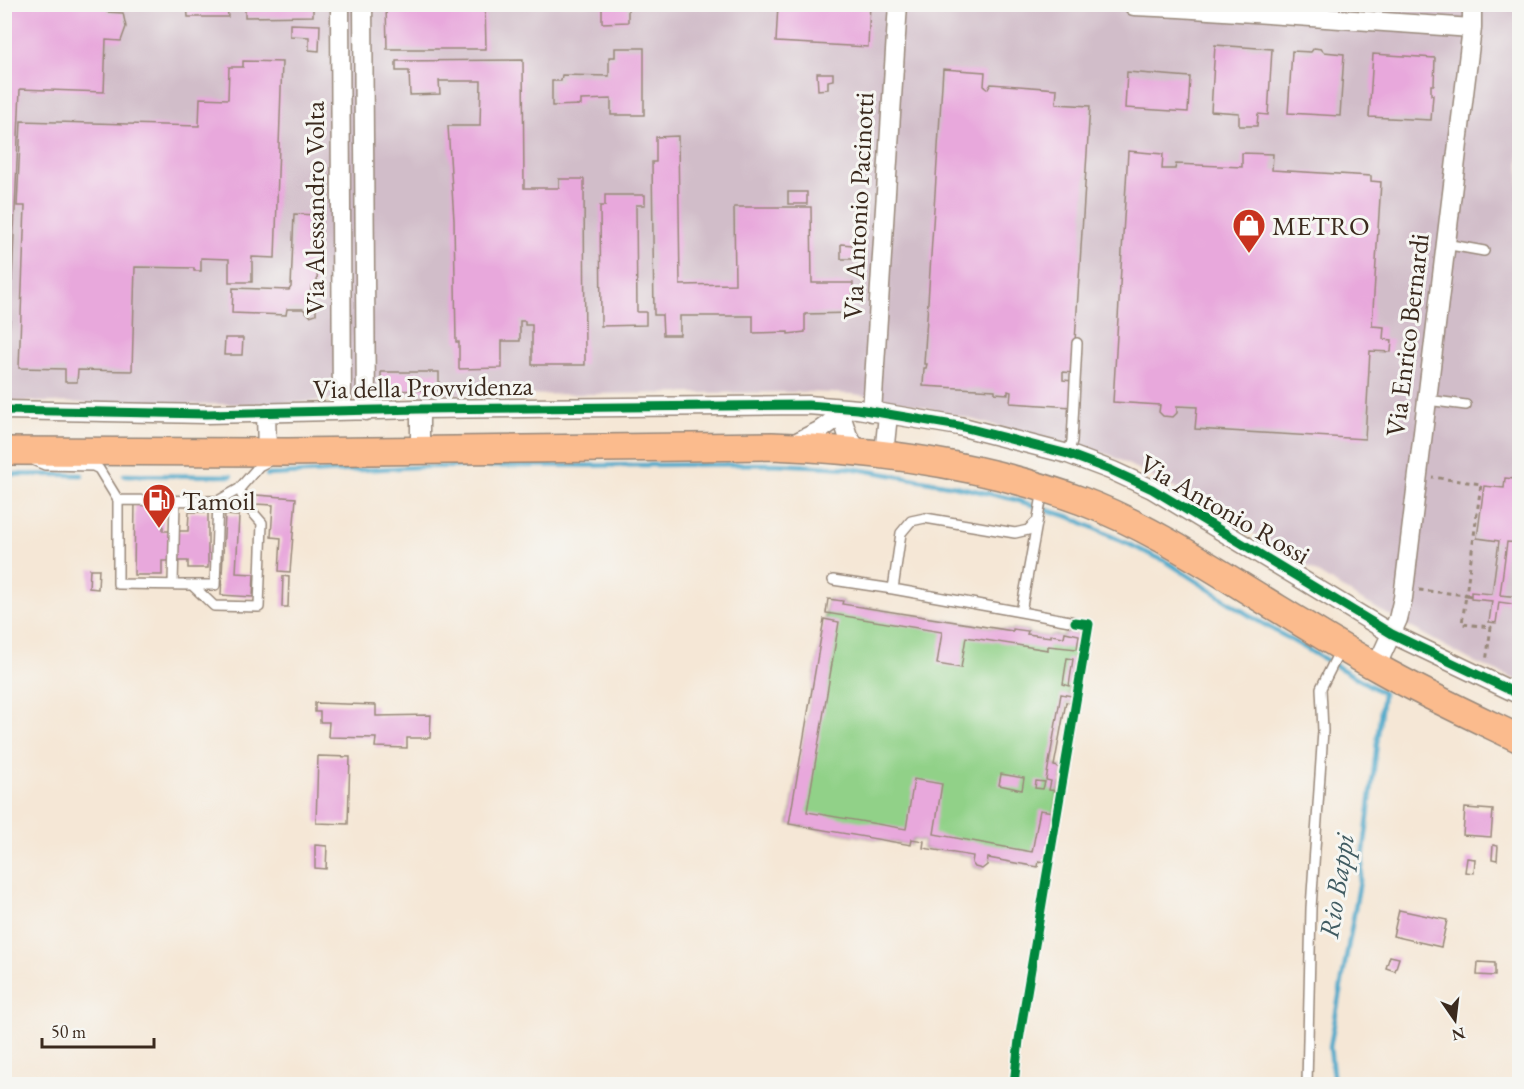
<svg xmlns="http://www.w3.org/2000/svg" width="1524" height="1089" viewBox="0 0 1524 1089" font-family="'EB Garamond',serif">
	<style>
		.industrial { fill: #d1bdc9 }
		.green { fill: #91d188; stroke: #667e53; stroke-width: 1.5 }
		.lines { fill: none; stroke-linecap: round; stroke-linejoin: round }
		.stream { stroke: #4aa7c9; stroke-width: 4.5 }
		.building { fill: #e8a8dc }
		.service-casing { stroke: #98887a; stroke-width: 12 }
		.minor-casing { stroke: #98887a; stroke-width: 21 }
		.primary-casing { stroke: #98887a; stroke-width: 30 }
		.path { stroke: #98887a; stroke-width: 3; stroke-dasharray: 4.5 4.5; stroke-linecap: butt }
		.service { stroke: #fff; stroke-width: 9 }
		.minor { stroke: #fff; stroke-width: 18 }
		.primary { stroke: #fbbb8d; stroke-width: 27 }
		.cycleway-casing { stroke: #f6f6f2; stroke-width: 13 }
		.cycleway { stroke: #00873e; stroke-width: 9 }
		.labels { text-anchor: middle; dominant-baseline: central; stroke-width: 6; stroke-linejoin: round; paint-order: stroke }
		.street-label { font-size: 27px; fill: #3b2a1e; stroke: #f6f6f2 }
		.poi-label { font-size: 27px; fill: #3b2a1e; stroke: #f6f6f2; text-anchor: start }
		.water-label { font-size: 28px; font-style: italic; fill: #415c62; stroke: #f6f6f2 }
	</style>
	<rect width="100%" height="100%" fill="#f6f6f2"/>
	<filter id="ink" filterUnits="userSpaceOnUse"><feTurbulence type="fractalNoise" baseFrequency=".0167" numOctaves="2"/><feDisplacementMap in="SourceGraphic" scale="12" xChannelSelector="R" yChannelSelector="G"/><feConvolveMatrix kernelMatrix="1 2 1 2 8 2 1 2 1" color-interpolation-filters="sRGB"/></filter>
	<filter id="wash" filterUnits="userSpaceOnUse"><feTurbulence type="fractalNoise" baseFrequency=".008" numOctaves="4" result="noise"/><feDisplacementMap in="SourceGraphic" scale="24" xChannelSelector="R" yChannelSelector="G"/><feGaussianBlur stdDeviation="1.35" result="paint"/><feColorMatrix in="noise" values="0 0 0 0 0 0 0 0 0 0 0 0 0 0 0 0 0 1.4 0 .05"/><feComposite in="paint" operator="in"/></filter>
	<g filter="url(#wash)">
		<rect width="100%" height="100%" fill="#f5e7d6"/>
		<!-- industrial -->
		<path class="industrial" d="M5,5H1519V681L1472,661L1358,598L1211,507L1110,455L904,402L853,394L807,392L384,396L289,403L166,405L5,401Z"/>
		<!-- green -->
		<path class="green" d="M828,599L843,601V604L1013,631V629L1028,631V634L1050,637L1051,635L1064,636L1065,632L1079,635L1068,695L1072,696L1071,703H1066L1054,765L1063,768L1046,862L1039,861L1038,867L988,858L982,869L975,867L972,863L973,856L923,848L924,841L912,839L911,845L789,824Z"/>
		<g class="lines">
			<!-- stream -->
			<path class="stream" d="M4,474L82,475
				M124,475L231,476
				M267,475L416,467L775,464L851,468L955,486L1013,499L1070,517L1167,562L1255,619L1383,693L1361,875L1330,1047L1334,1084"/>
		</g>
		<g id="blocks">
			<!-- building -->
			<path class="building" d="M4,4H108L107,12L123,13L126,27L121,41L106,40L104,92L20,89L12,281H4Z
				M187,4H227L228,17H188Z
				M245,4H313V16L245,17Z
				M386,4L485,5L486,49H387Z
				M602,4H628V22L602,23Z
				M778,4H870L868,47L776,42Z
				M290,24L320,25L319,51L309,50V37L290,36Z
				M1215,45L1272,49L1268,115L1258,114L1257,126H1239V113L1211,111Z
				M615,48H644V115H611V99L581,100V105L552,106V81H561L562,75L609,76V57H615Z
				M1314,48L1321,49L1324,52L1344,54L1340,116L1288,113L1292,51L1311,52Z
				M1373,54L1435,58L1434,85H1431V95H1433L1431,120L1369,117Z
				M523,60L524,188H559V179H584L585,365H532V325H525V321H520V341H502V368L459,369V342H456L454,220L448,126H480L481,81H439L440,94L410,95L409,71H396V61Z
				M243,61L282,62L275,258L252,257V282H229V259L201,258V271H194V268L135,267L132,371L78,370L77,382H65V369L19,368L25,206H17L21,121L199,126L200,98L228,99L229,67H243Z
				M943,69L985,72L984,86L988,89L991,84L1057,89L1056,104L1090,106L1073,373L1063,372V380L1073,381L1072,407L1010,403L1011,392L1008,391V394L995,393V390L923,386L924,368H926L927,364H924Z
				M1127,72L1190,77L1188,112L1125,108Z
				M817,73H833V80L828,81V89L818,90Z
				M678,136L680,285L735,284L734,207H811L812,283H853V313L805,314V332L788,334V332L753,333V316H680V335H663L662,315H654L652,162H656V137Z
				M1128,151L1163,154L1162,169H1175L1176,164L1242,167V153L1273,154L1272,170L1371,176V181L1381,182L1372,326L1384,327L1383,339L1392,340L1391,352L1370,351L1365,439L1195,429L1197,407L1177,406V413L1173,417L1163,416L1159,412L1160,405L1113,402Z
				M788,192H807V204H788Z
				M605,195H645V205H636L637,312H646V325L601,326L600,206H605Z
				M294,214L319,215L317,286H311L310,303L316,307V314L310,316L303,309H287L286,315L232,313L233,288L289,290L291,287Z
				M841,244L853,245L854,259H841Z
				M4,300H11L9,333H4Z
				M225,338H243L242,355H224Z
				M381,372H439V390L381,391Z
				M1505,478L1515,479L1514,490H1520V543L1507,542L1500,595L1520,597V605L1499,602L1496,623L1489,622L1492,601L1471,599V592L1492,594L1499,541L1477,538L1484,486L1504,488Z
				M256,495L296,498L290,572L279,571L281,538L271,537L273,505L255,504Z
				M135,499H163V531H188L189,512H208V568H188V561H162V575H134Z
				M225,515L239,516L236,573L254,574L253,597L221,595Z
				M90,569H99L98,589L89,588Z
				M283,576L289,577L288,607H282Z
				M828,599L843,601L842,604L1013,631V629L1028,631L1027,634L1051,637V635L1064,637L1065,632L1079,635L1077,649L1048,646V650L966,637L961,668L937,664L942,632L826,613Z
				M824,619L839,622L807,812L906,829L914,779L942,784L934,834L1032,852L1040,810L1054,812L1046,862L1039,861L1038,867L988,858L987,865L982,869L975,867L972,863L973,856L923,848L924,841L912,839L911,845L789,824Z
				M1067,658L1073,659L1069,686L1063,684Z
				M1061,694L1072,696L1071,703L1066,702L1054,766L1063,768L1058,791L1049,790L1051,781L1046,780Z
				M315,703L376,705V716L431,715L430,738H407V748L375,747L376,738L328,737L329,722H320V712H315Z
				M318,756L350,757L348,824L316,823Z
				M1001,774L1024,778L1022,790L999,785Z
				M1036,781L1045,782L1043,789L1035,788Z
				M1465,808L1493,810L1491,837L1463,835Z
				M315,845L327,846L326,869L315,868Z
				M1493,845L1498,846L1497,860L1492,859Z
				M1467,858L1475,859L1474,873L1465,872Z
				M1399,910L1447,920L1441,947L1393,936Z
				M1390,956L1399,958L1395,971L1386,968Z
				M1478,962L1495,963V976L1477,975Z"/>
		</g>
	</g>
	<g filter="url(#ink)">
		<use href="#blocks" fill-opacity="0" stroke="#98887a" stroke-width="1.5"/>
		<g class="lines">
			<defs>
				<path id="service" d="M1445,244L1484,251
					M1427,400L1466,405
					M1068,454L1072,441L1077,343
					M35,461L45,465L93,466L99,469L118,500L218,501L239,489L259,466L269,461
					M118,500V584L192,585L214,606L259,607L262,523L248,507L239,489
					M1035,523L1028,530L1015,533L925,518L911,521L901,533L893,589L1021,612L1043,490
					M833,580L893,589
					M173,584L175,501
					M192,585H215L218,501
					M1021,612L1075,622
					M1307,1084L1311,908L1323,731L1321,688L1341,648"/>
				<path id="minor" d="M340,4L342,411
					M363,4L366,411
					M1133,4L1134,6L1179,8
					M1179,4V8L1472,28
					M4,410L206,414L420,409L808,405L858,409L959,426L1068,454L1113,471L1152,489L1392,634L1520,695
					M266,412L267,452
					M872,412L898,4
					M841,415L848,436L858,451
					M793,444L819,431L841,415L842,408
					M420,450V409
					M884,454L888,415
					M1376,667L1398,619L1403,598L1472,28V4"/>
				<path id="primary" d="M4,451L287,452L772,446C877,450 982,464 1082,501C1151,527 1214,570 1277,608C1310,628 1343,649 1378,668C1424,694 1472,716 1520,739"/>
			</defs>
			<!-- service casing -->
			<use href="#service" class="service-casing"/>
			<!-- minor casing -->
			<use href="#minor" class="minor-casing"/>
			<!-- primary casing -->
			<use href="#primary" class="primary-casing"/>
			<!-- path -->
			<path class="path" d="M1419,590L1466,595L1481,484L1432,477
				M1471,596L1466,595L1462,624L1491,627L1486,662"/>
			<!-- service -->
			<use href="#service" class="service"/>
			<!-- minor -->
			<use href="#minor" class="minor"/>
			<!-- primary -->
			<use href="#primary" class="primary"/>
			<defs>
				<path id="cycleway" d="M4,410L206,414L420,409L808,405L858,409L959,426L1068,454L1113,471L1152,489L1392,634L1520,695
					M1014,1084L1019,1040L1089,624L1075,622"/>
			</defs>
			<!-- cycleway casing -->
			<use href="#cycleway" class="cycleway-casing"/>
			<!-- cycleway -->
			<use href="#cycleway" class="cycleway"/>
		</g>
	</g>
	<!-- icons -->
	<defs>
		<symbol id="shop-pin" viewBox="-11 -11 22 30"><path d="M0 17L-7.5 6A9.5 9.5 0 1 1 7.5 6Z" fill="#c8321e" stroke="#f6f6f2"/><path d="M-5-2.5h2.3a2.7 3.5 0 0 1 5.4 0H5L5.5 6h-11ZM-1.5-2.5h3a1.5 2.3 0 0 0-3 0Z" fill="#fff"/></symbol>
		<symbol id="fuel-pin" viewBox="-11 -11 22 30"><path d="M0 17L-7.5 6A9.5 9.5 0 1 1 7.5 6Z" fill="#c8321e" stroke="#f6f6f2"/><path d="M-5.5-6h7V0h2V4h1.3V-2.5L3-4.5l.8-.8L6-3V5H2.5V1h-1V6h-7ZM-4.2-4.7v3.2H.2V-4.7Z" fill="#fff"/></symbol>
	</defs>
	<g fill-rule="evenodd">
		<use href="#shop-pin" x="1230" y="206" width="38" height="52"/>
		<use href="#fuel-pin" x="140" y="481" width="38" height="52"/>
	</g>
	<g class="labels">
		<!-- street labels -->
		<g class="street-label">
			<text transform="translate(858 206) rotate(-87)">Via Antonio Pacinotti</text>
			<text transform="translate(314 208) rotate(-90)">Via Alessandro Volta</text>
			<text transform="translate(1407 335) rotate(-83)">Via Enrico Bernardi</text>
			<text transform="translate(423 387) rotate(-1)">Via della Provvidenza</text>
			<text transform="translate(1225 509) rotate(30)">Via Antonio Rossi</text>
		</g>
		<!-- poi labels -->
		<g class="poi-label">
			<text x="1272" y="225">METRO</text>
			<text x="182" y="500">Tamoil</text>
		</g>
		<!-- water labels -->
		<g class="water-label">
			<text transform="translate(1336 886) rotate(-81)">Rio Bappi</text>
		</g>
	</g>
	<!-- margin -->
	<rect width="1524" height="1089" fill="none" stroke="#f6f6f2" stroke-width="24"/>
	<!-- north arrow -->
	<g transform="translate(1455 1020) rotate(166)" stroke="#f6f6f2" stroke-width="4.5" paint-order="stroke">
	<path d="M0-4.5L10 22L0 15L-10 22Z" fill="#3b2a1e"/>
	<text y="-9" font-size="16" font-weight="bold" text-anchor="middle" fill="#3b2a1e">N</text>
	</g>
	<!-- scale -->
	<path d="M42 1038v9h112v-9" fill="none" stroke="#3b2a1e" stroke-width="3"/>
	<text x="51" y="1038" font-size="18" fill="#3b2a1e" stroke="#f6f6f2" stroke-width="4.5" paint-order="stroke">50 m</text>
</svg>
